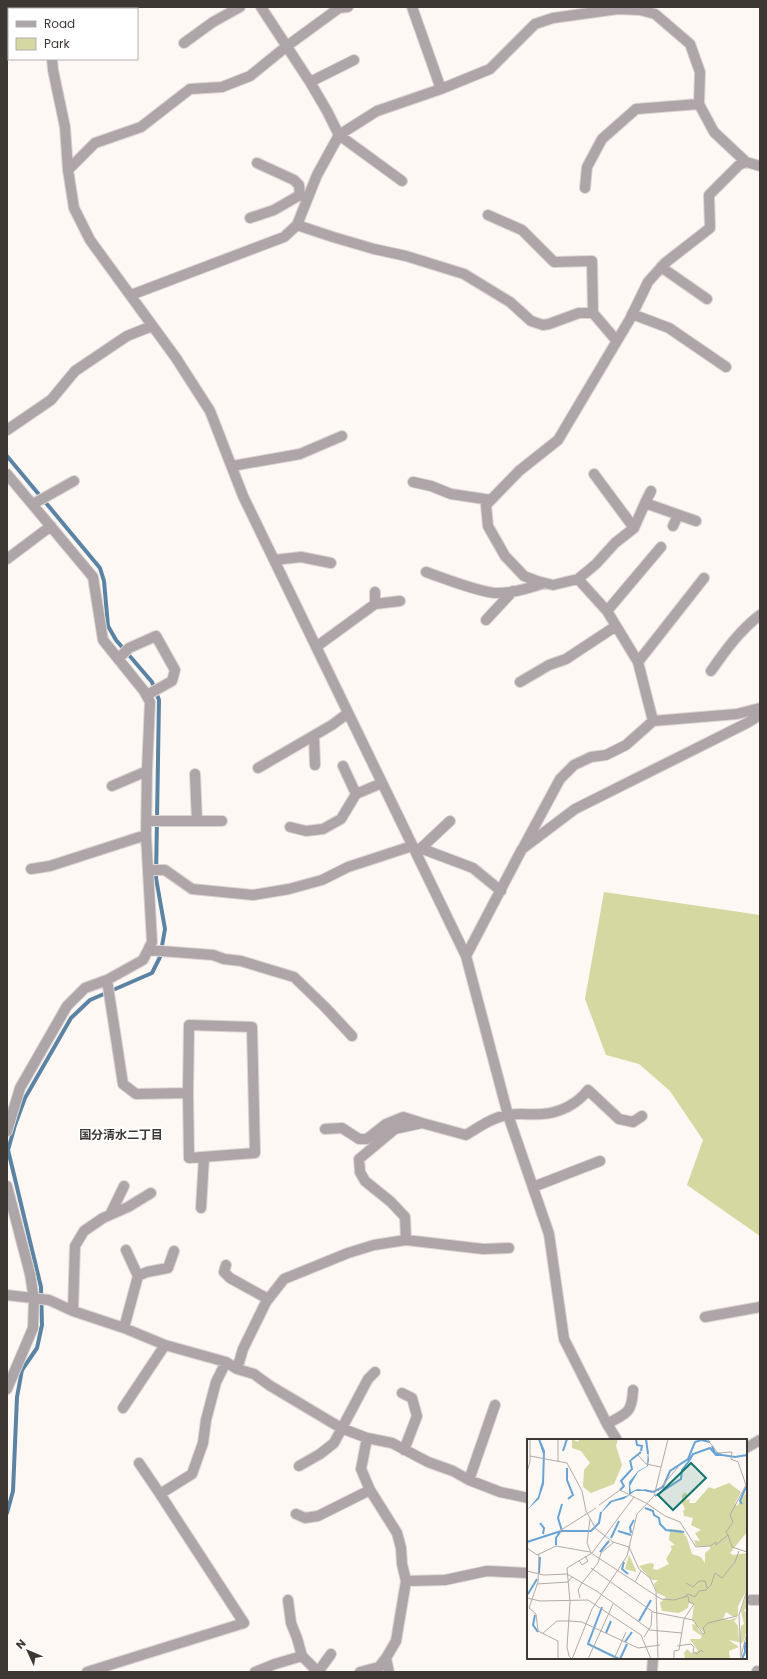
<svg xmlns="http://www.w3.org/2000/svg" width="767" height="1679" viewBox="0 0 767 1679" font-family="Poppins,'Noto Sans JP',sans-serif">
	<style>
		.green { fill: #d5d8a0 }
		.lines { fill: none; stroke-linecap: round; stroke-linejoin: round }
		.stream { stroke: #5b83a4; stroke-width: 4 }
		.street-casing { stroke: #dbd5d2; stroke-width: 12 }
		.street { stroke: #ada5a7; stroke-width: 10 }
		.labels { text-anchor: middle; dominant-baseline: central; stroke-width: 4; stroke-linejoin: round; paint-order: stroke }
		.neighbourhood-label { font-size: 12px; font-weight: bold; fill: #3e3835; stroke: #fff }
		.inset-river { fill: none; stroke: #67a3d4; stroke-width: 2 }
		.inset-road { fill: none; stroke: #b1aba8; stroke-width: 1 }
		.view { fill: #0f766e; fill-opacity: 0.15; stroke: #0f766e; stroke-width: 2 }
		.inset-edge { fill: none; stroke: #3e3835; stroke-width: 2 }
	</style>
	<rect width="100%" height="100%" fill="#fef8f4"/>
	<!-- green -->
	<path class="green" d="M604,892L760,915V1236L687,1185L703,1140L670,1091L639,1064L606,1055L585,999Z"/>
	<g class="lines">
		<!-- stream -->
		<path class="stream" d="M7,456L100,568L104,581L108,626L116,640L152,682L159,700L156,878L165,929L160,957L152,973L90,1000L71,1018L25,1098L15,1125L8,1150L41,1287L42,1325L37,1348L22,1370L17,1397L13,1491L7,1513"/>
		<defs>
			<path id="street" d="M48,7V9
				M261,7L310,82L327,111L339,135L402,181
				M412,7L441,89
				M184,43L213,22L240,7
				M52,59L53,70L65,127L68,170L74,208L90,240L176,358L210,411L243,496L466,956L508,1115L549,1234L564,1339L607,1424L617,1440
				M310,82L354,60
				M257,163L294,180L299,185L300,195
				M68,170L95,143L141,127L190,89L222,87L250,76L287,46L339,8L348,7
				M585,188L587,167L602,139L636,109L699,104
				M488,215L522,230L554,262L592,261L593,313
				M250,218L274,210L300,195L308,197
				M297,225L333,237L374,249L406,256L464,274L510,302L531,321L543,325L549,324L579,313H593L616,340
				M661,267L707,299
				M131,295L284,237L297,225L317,175L339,135L377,111L441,89L490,69L535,24L553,18L618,9L640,10L655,14L690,44L700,72L699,104L714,132L746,162L760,166
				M632,314L669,328L726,367
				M7,430L51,400L75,371L127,336L152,326
				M232,466L300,454L342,436
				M7,474L93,577L103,640L144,691L150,702L147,771L146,835L152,942L143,960L107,980L123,1084L136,1094L188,1093L189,1025L252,1027L255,1153L189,1158L188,1093
				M594,474L634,528L615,543L596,564L578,579L553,585L537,581L524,576L505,556L488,526L486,505L519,471L558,440L630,319L648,282L665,263L710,228L709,195L739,165L746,162
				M413,482L431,486L451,494L491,500
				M645,503L651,491
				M33,504L74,481
				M673,526L678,515
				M634,528L645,503L696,521
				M7,559L51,526
				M274,560L301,557L331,563
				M426,572C446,579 475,591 495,593C511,594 530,588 544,583
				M578,579L607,611L638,662L653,721
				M375,592V604
				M607,611L661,547
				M486,620L513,591
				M316,647L375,604L400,601
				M118,659L129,648L156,636L175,670L172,681L147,695
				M638,662L704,578
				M711,671C725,651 740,630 760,615
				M520,682L549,665L566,659L616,626
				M314,736L315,765
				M343,766L356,794L382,783
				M258,768L332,725L348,713
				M195,774L197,821
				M112,786L147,771
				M146,821H222
				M290,827L306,831L323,829L341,819L356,794
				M524,846L560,779L574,765L591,757L606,755L626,745L653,721L737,714L760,708
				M420,848L473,868L501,891
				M417,852L450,821
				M31,869L50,866L146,835
				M148,870H165L192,889L253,895L289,889L322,880L348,867L412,846
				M148,950L213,955L224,959L241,961L294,977L325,1007L352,1036
				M466,956L522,849L575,809L747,723L760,715
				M325,1129L342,1128L359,1139H367L386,1124L403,1117L422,1123
				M7,1131L20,1088L67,1006L85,988L107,980
				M7,1186L30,1274L34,1299L33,1328L7,1389
				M533,1187L600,1161
				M201,1208L204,1157
				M110,1215L124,1186
				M406,1240L405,1217L391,1202L365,1181L360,1172L359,1159L395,1129L422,1123L466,1135C479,1127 493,1117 508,1115C519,1113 531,1115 542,1114C560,1113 577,1104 588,1090L619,1119L633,1122L642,1116
				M126,1250L138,1276
				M226,1265L224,1272L230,1278L268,1299
				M7,1295L49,1300L73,1311L124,1328L165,1345L226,1362L237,1369L254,1374L269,1385L341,1428L367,1438L392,1443L428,1462L453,1471L469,1480L500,1492L528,1498
				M73,1311L75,1246L84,1231L103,1218L128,1207L151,1193
				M705,1317L760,1307
				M124,1328L138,1276L147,1272L168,1268L174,1251
				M237,1369L243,1349L266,1302L284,1279L348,1253L374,1245L406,1240L483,1249L509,1248
				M402,1393L412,1398L417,1416L404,1450
				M123,1408L165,1345
				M607,1424C626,1413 632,1414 633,1390
				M746,1448L760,1440
				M139,1463L160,1494
				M299,1466L320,1454L334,1443L368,1379L375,1372
				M469,1480L495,1405
				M296,1514L305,1518L318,1516L370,1490
				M406,1581L445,1580L487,1571L528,1573
				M288,1600L291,1623L297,1638L302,1656
				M751,1600H760
				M386,1658L389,1672
				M87,1672L244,1623L160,1494L192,1474L203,1443L206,1420L216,1382L226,1362
				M255,1672L275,1664L302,1656L313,1667L315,1672
				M318,1672L331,1654
				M360,1672L379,1667L386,1658L396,1641L406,1581L402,1564L401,1548L397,1533L370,1490L361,1469L367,1438
				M652,1672L653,1658
				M757,1672V1671"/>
		</defs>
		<!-- street casing -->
		<use href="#street" class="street-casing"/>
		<!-- street -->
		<use href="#street" class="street"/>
	</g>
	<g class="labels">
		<!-- neighbourhood labels -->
		<g class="neighbourhood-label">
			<text x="121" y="1134">国分清水二丁目</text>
		</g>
	</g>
	<!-- overview -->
	<g transform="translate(527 1439)">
		<rect width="220" height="220" fill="#fef8f4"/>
		<path d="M45,0L51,3L52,0H91L89,7L95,26L87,45L64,54L56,48L57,31L63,24L54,12L45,9ZM202,44L214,53L208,64L210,67L220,52V93L203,114L206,116L220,114V151L211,167V177H205L199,173L196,180L202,181L211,178L207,182L211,187L212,202L214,187L217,185L214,172L220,153V169L217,171L220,174V191L216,204L202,201L212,208L202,212L203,220H158L157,214L160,210L164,214L171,212L163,200H173L175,197L166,191L165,185L170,186L171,190L175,195H178L165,180L167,165L162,164L161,169L152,174L135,172L133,164L139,158L130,154L127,145L131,141H125L112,127L123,124L127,125L126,130L130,131L142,125L139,120L145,110L143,107L148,106L142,101L143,90L154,91L160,99L165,115L174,118L178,124V114L183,110V107H169L167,101L173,102L168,94L174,91L164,86L166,79L157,77L156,72L158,70L155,64V56L158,53L161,57L159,61L163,60L162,64H168L182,48L187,50ZM102,116L109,131V133L98,130Z" fill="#d5d8a0"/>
		<path d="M11,0H13L18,12L17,45L12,60L0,71L11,58L15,43L16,15ZM121,11L122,21L121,27L111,33L103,47L104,53L110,50L119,51V52H108L97,60L85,63L72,76L83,62L102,56V43L111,32L120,27Z" fill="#67a3d4"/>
		<path class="inset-river" d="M109,0L110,6L115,7L114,12M119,0L121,15M185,7L188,14L195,16L208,18L220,16M36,12L40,0M104,21L114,13M162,22L166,15L183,9L189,16H195M40,29V41L46,56L41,60M93,51L97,47L94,42L105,30L103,21M117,51L126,53L136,48L143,32L161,20L168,3L174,1L183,3M128,57L154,40L155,31L162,22M35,65L31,79L35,92M215,65L213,62L219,48M118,69L126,72L127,76L132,79L133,85L139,91L157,93M13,84L17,89L16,95M91,92L104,96M104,94L103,88L107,81M84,99L92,82M0,103L34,92H64L72,84L74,73M29,106V99L33,93M73,113L82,102M97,123L95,130L101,135M12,134L13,118M1,155L10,140M75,168L61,205L92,220M8,176L6,186L11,193M112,182L124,161M79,194L84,182M98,203L105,193M93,220L100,205M215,220L218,213V203"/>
		<path class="inset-road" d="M31,0V22M180,0L191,14L205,13L204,20L211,23L219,46L203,76L206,83L199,93L201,96M110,15L119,25L134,28M3,17L40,24L55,52L59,72L69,90L86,103L102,108M0,33L3,23V0M131,52L151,28M119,64L138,77L153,83L169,108L183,107L189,103V106L201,96L205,108L220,113M72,66L93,51L119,64M63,80L60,104L64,114L90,131M34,94V91L69,69M102,108L112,130L123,139L129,152L131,220M0,109L10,116L29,107L63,113M12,115L11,143L2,169L9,175L11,192L31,202V220M52,121L55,126L61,122L58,117M64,129L126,173L166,181L176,195L178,194L176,189L181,184L210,177M90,131L134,160L147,161L161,157L162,163L167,165L157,180L152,211L147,212V220M0,132L17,136L40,135L71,153L123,191L155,194M108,143L114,132M159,144L166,148L172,142H178L180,149M10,145L41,143L45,138M157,158L161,155L168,158L172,152L179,151L184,146L188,134L195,139L208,123L212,112M0,159L13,162L61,161L114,196L124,220M53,159L51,151L55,144L71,124L74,114L87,103M15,195L30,182H43L55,183L111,209L133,206M117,198L124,187L125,173M150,207L164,205L167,208L166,213M166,213L170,215L174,211L176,213M214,217L220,194M45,220L42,217L40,208L43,163L40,129L65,114L107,58M45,220L65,170L100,117L110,75L127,57L141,0M61,220L86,165M87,220L99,193M214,220L212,176L220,151"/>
		<path class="view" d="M164,24L179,39L146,71L131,56Z"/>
		<rect width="220" height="220" class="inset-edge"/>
	</g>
	<!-- border -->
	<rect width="767" height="1679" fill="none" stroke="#3e3835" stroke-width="16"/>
	<!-- legend -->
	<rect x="8" y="8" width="130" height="52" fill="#ffffff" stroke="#b2afae"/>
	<rect x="16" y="21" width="20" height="6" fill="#ada5a7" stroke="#b2afae"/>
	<text x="44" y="28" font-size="12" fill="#3e3835">Road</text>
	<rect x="16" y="38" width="20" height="12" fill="#d5d8a0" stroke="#b2afae"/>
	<text x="44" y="48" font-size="12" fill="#3e3835">Park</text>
	<!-- north arrow -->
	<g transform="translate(28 1651) rotate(314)" stroke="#ffffff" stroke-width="3" paint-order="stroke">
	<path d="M0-3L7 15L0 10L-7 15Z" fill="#3e3835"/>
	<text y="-6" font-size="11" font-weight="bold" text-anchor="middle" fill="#3e3835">N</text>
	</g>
</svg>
